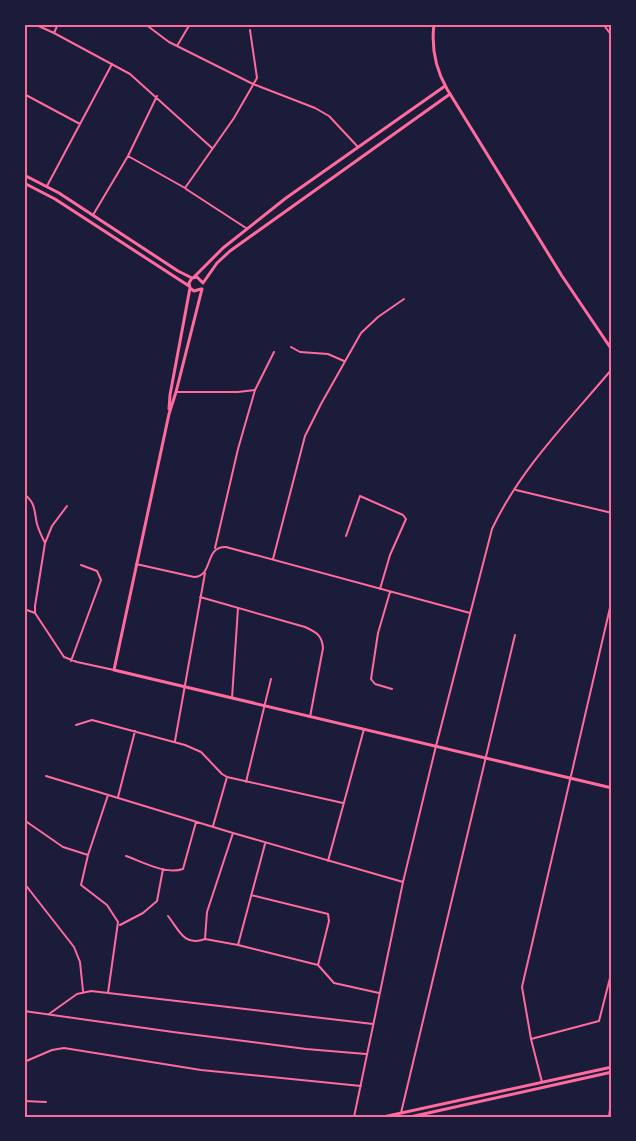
<svg xmlns="http://www.w3.org/2000/svg" width="636" height="1141" viewBox="0 0 636 1141" font-family="'PT Sans Narrow',sans-serif">
	<style>
		.lines { fill: none; stroke-linecap: round; stroke-linejoin: round }
		.minor { stroke: #ff6b9d; stroke-width: 2 }
		.tertiary { stroke: #ff6b9d; stroke-width: 3 }
		.secondary { stroke: #ff6b9d; stroke-width: 3 }
		.neatline { fill: none; stroke: #ff6b9d; stroke-width: 2 }
	</style>
	<rect width="100%" height="100%" fill="#1b1b3a"/>
	<g class="lines">
		<!-- minor -->
		<path class="minor" d="M34,24L54,33L130,74L212,148
			M145,24L169,42L253,84L315,108L329,116L358,147
			M603,24L612,36
			M54,33L58,24
			M177,46L190,24
			M24,94L80,124
			M128,156L185,188L234,118L257,78L250,30
			M47,186L112,64
			M186,189L246,228
			M93,215L128,156L157,96
			M291,347L300,352L328,354L344,361
			M177,392H238L255,390L274,352
			M516,490L612,513
			M24,494C36,503 34,511 37,524C39,531 42,537 45,543
			M67,506L52,526L45,543L35,606V613L64,657L77,662L114,670
			M346,536L360,496L403,515L406,519L390,555L380,589
			M215,548L238,449L255,390
			M273,559L305,436L321,404L361,333L378,317L404,299
			M136,564L194,577C214,576 204,546 226,547L470,613
			M390,592L378,633L371,679L375,684L392,689
			M200,597L305,627C316,632 322,635 323,648L310,717
			M24,609L35,613
			M71,661L101,580L97,571L81,565
			M232,698L238,608
			M76,725L92,720L185,745L201,752L222,774L227,777L343,803
			M175,741L205,573
			M46,776L233,833L403,882
			M246,782L271,679
			M108,795L88,855L81,885L107,905L118,922L108,993
			M118,797L135,731
			M24,820L63,847L88,855
			M213,826L227,777
			M233,833L207,912L205,939L238,945L318,965L334,983L379,993
			M126,856C143,862 166,875 183,869L196,822
			M328,861L364,729
			M24,883L74,947L80,962L83,991
			M251,895L328,914L329,921L318,965
			M168,916C179,930 184,947 205,939
			M120,925L143,913L157,901L163,869
			M238,945L265,844
			M24,1011L173,1032L306,1049L366,1054
			M49,1014L77,994L91,991L373,1024
			M531,1039L599,1021L612,970
			M24,1062L52,1050L64,1048L201,1070L361,1086
			M542,1082L531,1039L522,987L612,599
			M24,1101L46,1102
			M401,1113L515,635
			M354,1117L403,882L436,746L492,529C520,469 570,419 612,369
			M609,1117L612,1093"/>
		<!-- tertiary -->
		<path class="tertiary" d="M24,175L59,193L178,271L192,278
			M24,183L55,199L189,286
			M194,277L223,248L286,198L445,86
			M203,283L217,263L230,251L450,94
			M190,288L194,291L201,289
			M202,289L176,392L169,414L114,670L612,788
			M169,409L170,395L190,288L189,283L192,278L197,277L203,283"/>
		<!-- secondary -->
		<path class="secondary" d="M434,24C431,48 435,68 447,89L562,276L612,350
			M383,1117L612,1067
			M410,1117L612,1072"/>
	</g>
	<!-- border -->
	<rect width="636" height="1141" fill="none" stroke="#1b1b3a" stroke-width="51"/>
	<rect x="26" y="26" width="584" height="1090" class="neatline"/>
</svg>
